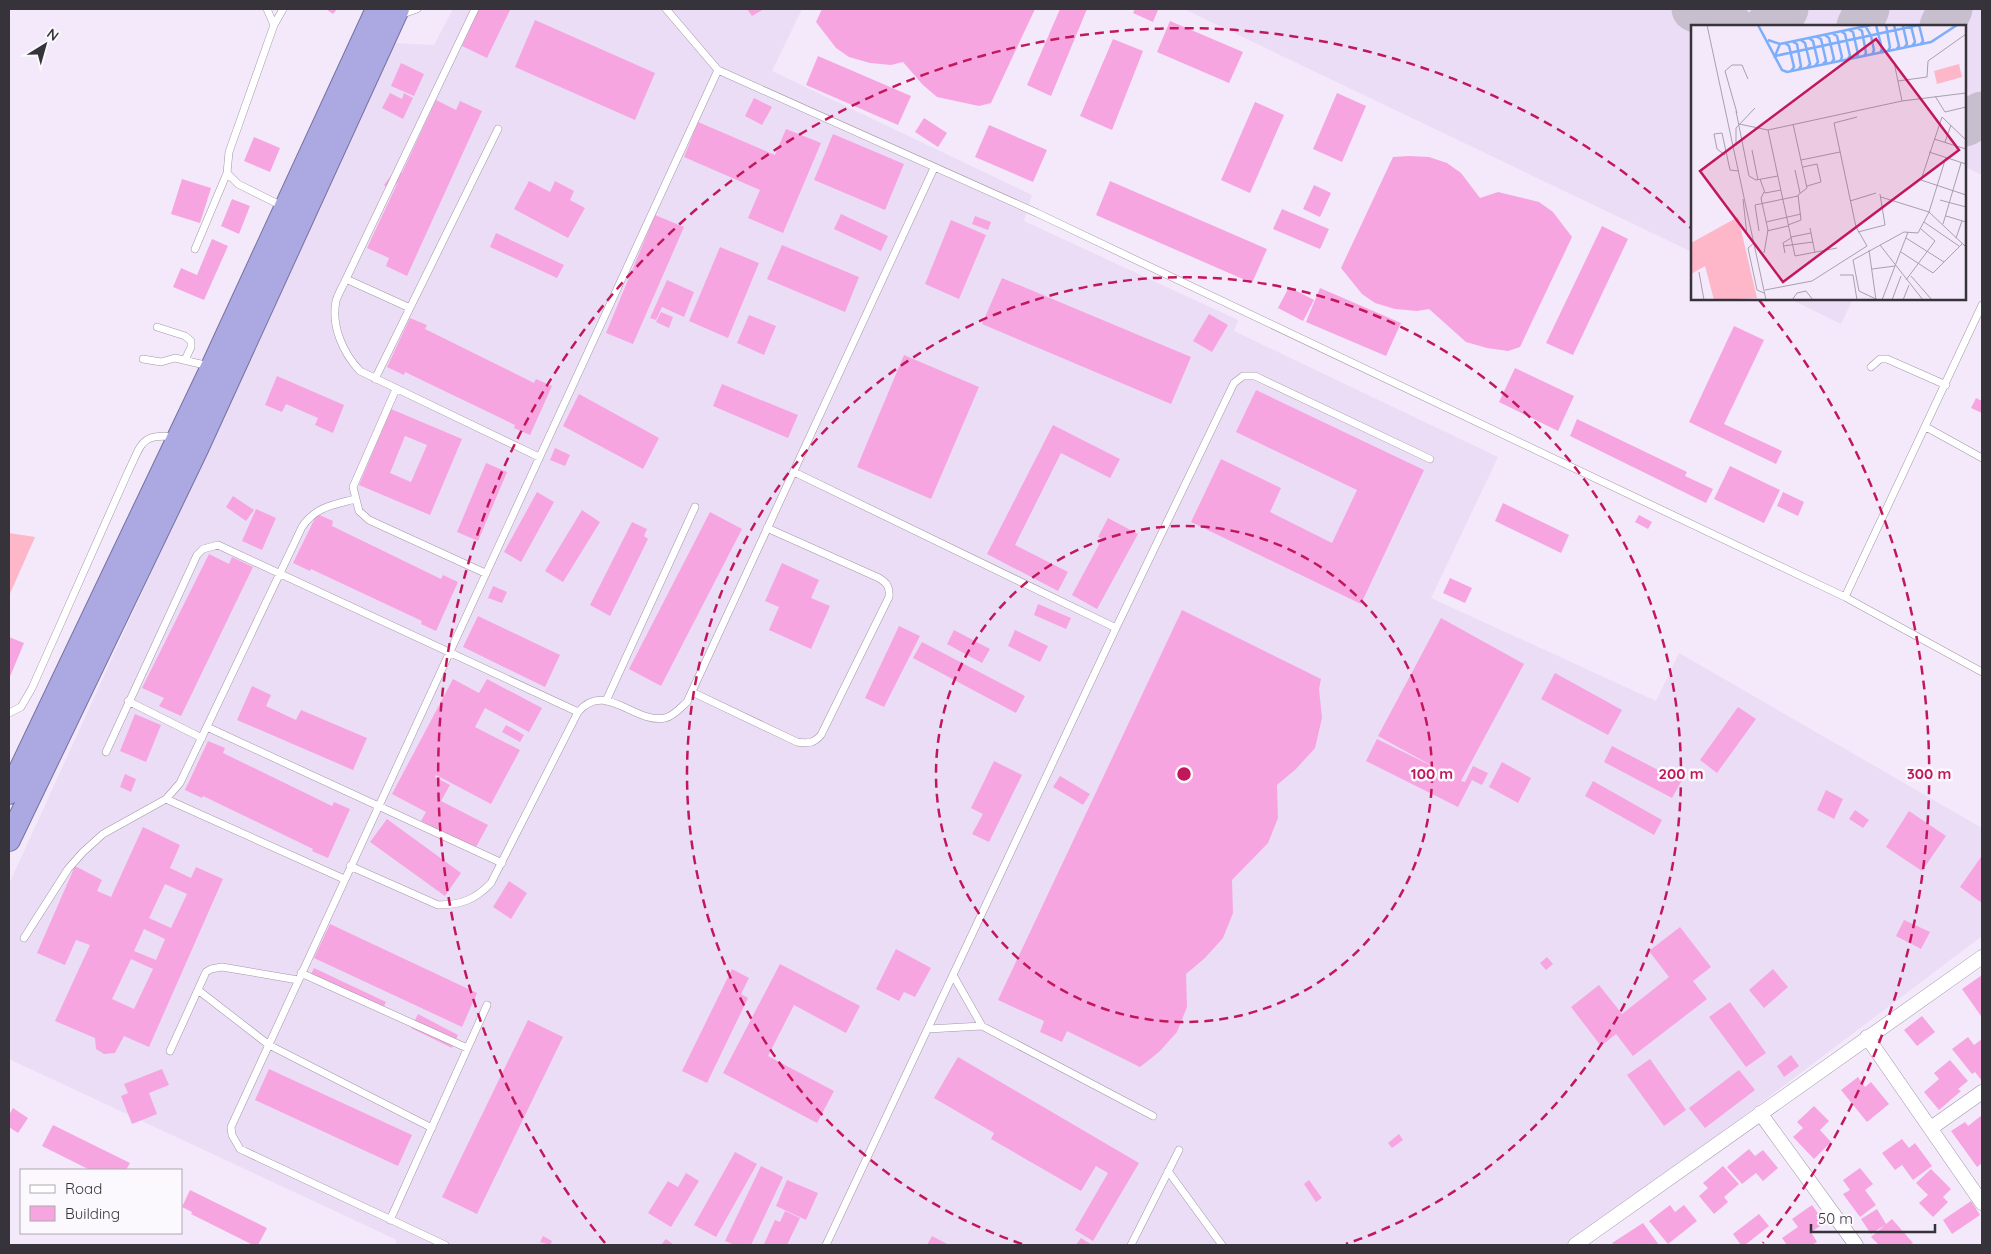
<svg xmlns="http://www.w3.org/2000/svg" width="1991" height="1254" viewBox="0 0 1991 1254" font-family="Quicksand,sans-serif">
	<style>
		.built { fill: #ebddf5 }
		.green { fill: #feb7c8 }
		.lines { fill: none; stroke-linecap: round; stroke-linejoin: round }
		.taxiway { stroke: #c8bfce; stroke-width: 45 }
		.building { fill: #f7a5e1; fill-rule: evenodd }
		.service-casing { stroke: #a197a7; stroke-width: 8 }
		.minor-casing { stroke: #a197a7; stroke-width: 15 }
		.trunk-casing { stroke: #7571a2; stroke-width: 24 }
		.service { stroke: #fff; stroke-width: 7 }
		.minor { stroke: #fff; stroke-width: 14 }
		.trunk { stroke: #aba8e2; stroke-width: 22 }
		.ring { fill: none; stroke: #c2185b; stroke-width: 2.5; stroke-dasharray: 9 6 }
		.inset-river { fill: none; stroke: #7daefa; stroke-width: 2.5 }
		.inset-road { fill: none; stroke: #a8a0ad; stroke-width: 1 }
		.view { fill: #c2185b; fill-opacity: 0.15; stroke: #c2185b; stroke-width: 2.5 }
		.inset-edge { fill: none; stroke: #37333a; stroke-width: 2.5 }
		.centre { fill: #c2185b; stroke: #fbf9fd; stroke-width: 2.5 }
		.ring-label { font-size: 15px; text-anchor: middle; font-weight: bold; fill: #c2185b; stroke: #fbf9fd; stroke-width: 5; stroke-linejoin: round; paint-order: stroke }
	</style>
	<rect width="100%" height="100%" fill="#f3e9fa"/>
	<!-- built -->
	<path class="built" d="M453,9H802L772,71L1032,195L1024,221L1238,320L1234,331L1498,457L1431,598L1656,701L1679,653L1982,828V936L1573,1245H395L397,1240L9,1059V884L393,43L434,45Z
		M1184,9H1982V175L1965,167V26H1692V252Z
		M1790,299H1853L1841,324Z"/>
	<!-- green -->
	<path class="green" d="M9,533L35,537L9,596Z"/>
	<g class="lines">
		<!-- taxiway -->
		<path class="taxiway" d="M1694,9L1731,26
			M1767,26L1782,17L1786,9
			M1859,26L1867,9
			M1942,26L1950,9
			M1965,124L1982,114"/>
	</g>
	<!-- building -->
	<path class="building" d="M326,9H337L333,14Z
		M479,9L510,10L487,58L462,46Z
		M747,9H764L752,16Z
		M822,9H1035L991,103L979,106L937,97L923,85L903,62L891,65L870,63L849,57L836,48L816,22Z
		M1060,9H1087L1051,96L1027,85Z
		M1135,9H1155L1158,10L1153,22L1133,13Z
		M535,20L655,73L635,120L515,67Z
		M1170,21L1243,52L1229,83L1157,52Z
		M1113,39L1143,51L1112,130L1080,116Z
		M818,56L911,96L898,125L806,85Z
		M401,63L424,74L414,96L391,86Z
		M390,93L402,99L404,93L413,98L403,119L382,108Z
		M1337,93L1366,106L1342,162L1313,149Z
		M754,98L772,107L762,125L745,116Z
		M436,100L456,110L460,101L482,111L407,276L386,266L389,258L367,248L398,182L391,191L384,185L396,169L402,173Z
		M1255,102L1284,115L1250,193L1221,180Z
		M924,118L947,133L938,147L915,132Z
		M698,122L775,155L786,129L821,143L783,233L748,218L760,190L684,157Z
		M989,125L1047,150L1033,182L975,157Z
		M833,134L904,164L885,210L814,180Z
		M254,137L280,148L270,172L244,161Z
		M1409,156L1429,157L1447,163L1461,173L1480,198L1498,192L1539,202L1553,212L1572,237L1520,347L1508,351L1487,348L1466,342L1429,309L1417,311L1395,309L1375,303L1362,294L1341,268L1393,157Z
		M182,179L211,188L200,223L171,214Z
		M529,181L550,192L555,181L574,191L570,200L585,208L568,238L514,209Z
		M1110,181L1267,249L1252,283L1096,215Z
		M1314,185L1331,193L1320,217L1303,209Z
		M232,199L250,206L239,234L221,226Z
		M1282,209L1329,229L1320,249L1273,229Z
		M841,214L888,236L881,251L834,229Z
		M655,215L684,227L633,344L606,333Z
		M975,216L991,222L988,230L972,224Z
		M951,220L986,235L959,299L925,284Z
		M1602,226L1628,239L1573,355L1546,343Z
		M496,233L564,265L557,278L490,247Z
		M212,239L228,246L204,300L173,287L181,268L197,275Z
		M782,245L859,277L845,312L767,279Z
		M720,247L759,263L728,338L689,321Z
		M1002,278L1191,357L1171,404L982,324Z
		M667,280L694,292L684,317L662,307L656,320L650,318Z
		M1289,287L1314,300L1303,321L1278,308Z
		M1320,288L1401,323L1386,356L1306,322Z
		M661,312L673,317L669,328L656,322Z
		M1209,314L1228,325L1212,352L1193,341Z
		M749,315L776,326L764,355L737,343Z
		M410,318L427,325L425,329L534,383L536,379L552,386L530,435L514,428L515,425L405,372L404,375L387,367Z
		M1734,326L1764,340L1724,424L1782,451L1776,464L1689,422Z
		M904,355L979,387L931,499L857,467Z
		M1515,368L1574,396L1558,431L1499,402Z
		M277,376L344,405L333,433L315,425L318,418L286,404L282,412L265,405Z
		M722,384L798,415L788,438L713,406Z
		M1256,390L1424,470L1361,604L1191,522L1221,459L1281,488L1270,512L1332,543L1357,490L1236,432Z
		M579,394L659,438L643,469L563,426Z
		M1976,398L1982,401V413L1971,408Z
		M391,409L462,439L430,515L359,485ZM405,436L427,445L411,482L390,473Z
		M1577,419L1687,472L1685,476L1713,489L1706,503L1570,436Z
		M1053,425L1120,459L1110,478L1061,453L1015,545L1068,572L1058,591L987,554Z
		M555,448L570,455L565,466L550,460Z
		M486,463L507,472L478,541L457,532Z
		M1730,466L1780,490L1764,523L1714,499Z
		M537,492L554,502L521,562L504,552Z
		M1783,492L1804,502L1798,516L1777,506Z
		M233,496L254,510L246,521L226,507Z
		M1503,503L1569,535L1561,553L1495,521Z
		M256,509L276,518L262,550L242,541Z
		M582,510L600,522L563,582L545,571Z
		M710,512L742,529L661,686L629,669Z
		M317,514L333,521L332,526L441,579L443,575L458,582L436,631L421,624L422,621L311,569L310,571L293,563Z
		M1639,515L1652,522L1648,529L1635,522Z
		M1108,518L1138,534L1097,609L1072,595L1102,539L1098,537Z
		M632,522L647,529L644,536L648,539L610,616L590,605Z
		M209,554L229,564L232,557L253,567L181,716L159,706L164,698L142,688Z
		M782,563L819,580L811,598L830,606L811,649L769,630L779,607L765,601Z
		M1450,578L1472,588L1465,603L1443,593Z
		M493,586L507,592L502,603L488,598Z
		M1038,604L1071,618L1066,629L1034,615Z
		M1182,610L1321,679L1319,689L1322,718L1315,748L1296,769L1277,785L1278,818L1268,843L1232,880L1233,913L1223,938L1205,958L1186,974L1187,1007L1177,1032L1159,1052L1140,1067L1067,1031L1062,1042L1040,1032L1044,1021L998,1000Z
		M478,616L560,655L545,687L463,647Z
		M1441,618L1524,664L1461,781L1465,782L1473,766L1488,773L1482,785L1472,780L1458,807L1366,761L1377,739L1438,769L1378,736Z
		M899,626L920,636L884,707L865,698Z
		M954,630L990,649L982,663L947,644Z
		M1015,630L1048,646L1040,662L1008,646Z
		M9,637L24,643L9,679Z
		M922,642L1025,696L1016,713L913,658Z
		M1555,673L1622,710L1608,735L1541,699Z
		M453,679L479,693L487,679L542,708L529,732L485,708L475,727L520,750L491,804L436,775L435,777L450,785L441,801L488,825L475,849L421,821L426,812L392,794Z
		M252,686L271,695L266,706L296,720L301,710L367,738L353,770L237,720Z
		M1738,707L1756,719L1717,773L1700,760Z
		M135,714L161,725L146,762L120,751Z
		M506,725L524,735L520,742L502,732Z
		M208,741L225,748L223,753L332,806L334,802L350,809L328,858L312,851L313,849L203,796L202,798L185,790Z
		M1612,746L1681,782L1672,798L1604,762Z
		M994,761L1022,775L989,842L972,834L983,814L971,808Z
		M1502,762L1531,778L1518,803L1489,787Z
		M125,774L136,779L131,792L120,787Z
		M1060,776L1090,794L1083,805L1053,787Z
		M1593,781L1662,820L1654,835L1585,796Z
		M1826,790L1843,799L1834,819L1817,810Z
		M1855,810L1869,820L1863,828L1849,819Z
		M1909,811L1946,836L1922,871L1886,847Z
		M387,819L461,873L445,896L370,842Z
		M143,827L180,845L170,868L191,878L196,867L223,879L149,1047L124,1036L115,1053L104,1054L96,1049L95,1038L55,1021L90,945L76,940L65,965L37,953L75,866L102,880L97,891L111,897ZM165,884L187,894L171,928L149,918ZM144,929L165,939L156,960L134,951ZM131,959L153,969L134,1009L112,999Z
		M1981,857L1982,858V903L1960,887Z
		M509,881L527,893L511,919L493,907Z
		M1904,920L1930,932L1921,949L1896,936Z
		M330,924L477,993L462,1027L314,958Z
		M1680,927L1711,967L1693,981L1707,999L1633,1056L1616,1034L1601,1046L1571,1007L1599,985L1622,1014L1669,977L1649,951Z
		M896,949L931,968L915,997L904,992L899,1001L876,989Z
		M1547,957L1553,964L1546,970L1540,963Z
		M780,964L860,1006L846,1033L794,1005L768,1056L834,1091L817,1123L723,1073Z
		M314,968L386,1002L381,1013L309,978Z
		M732,969L749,978L741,994L748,998L707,1083L682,1071Z
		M1773,969L1788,987L1764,1008L1749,990Z
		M1982,975V1015L1981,1016L1962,989Z
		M1730,1002L1766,1053L1746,1067L1709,1017Z
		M418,1014L458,1035L452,1048L411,1028Z
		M1922,1016L1935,1032L1917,1046L1904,1030Z
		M528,1020L563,1037L477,1214L442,1197Z
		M1968,1037L1974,1045L1982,1039V1081L1975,1072L1972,1074L1952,1049Z
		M1791,1055L1799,1066L1784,1077L1777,1066Z
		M958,1057L1139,1163L1093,1241L1075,1230L1108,1173L1096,1166L1081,1191L991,1139L994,1133L934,1098Z
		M1650,1059L1686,1110L1664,1126L1627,1075Z
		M1950,1060L1968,1081L1958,1089L1961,1091L1939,1110L1924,1092L1939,1079L1934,1073Z
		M162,1069L169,1085L149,1093L157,1114L132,1124L121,1096L128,1093L124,1084Z
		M269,1069L412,1135L398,1166L255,1100Z
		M1739,1070L1755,1090L1705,1128L1689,1108Z
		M1858,1077L1865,1087L1871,1082L1889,1104L1867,1122L1841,1090Z
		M1814,1106L1829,1121L1820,1130L1831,1142L1814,1159L1793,1137L1803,1128L1797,1122Z
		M13,1108L28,1118L18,1133L9,1127V1115Z
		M1982,1115V1163L1977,1167L1951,1131L1965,1122L1968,1126Z
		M53,1125L130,1163L126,1170H90L42,1146Z
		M1399,1134L1403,1140L1392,1148L1388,1143Z
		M1902,1139L1909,1148L1915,1143L1932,1166L1913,1180L1902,1165L1895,1170L1882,1153Z
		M1749,1149L1755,1156L1763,1150L1778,1168L1763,1181L1756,1173L1742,1184L1727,1167Z
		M735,1152L757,1164L716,1237L694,1225Z
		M761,1166L783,1177L751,1245H735L725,1241Z
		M1723,1166L1739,1184L1724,1197L1728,1202L1714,1214L1699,1196L1708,1188L1703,1183Z
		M1860,1168L1873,1184L1865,1190L1876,1205L1860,1217L1843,1194L1850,1190L1843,1180Z
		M1931,1169L1951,1189L1943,1197L1948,1202L1933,1217L1919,1203L1928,1195L1916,1183Z
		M686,1173L699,1181L671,1227L648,1213L668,1181L678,1187Z
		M787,1180L818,1193L806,1220L776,1206Z
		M1309,1180L1322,1198L1316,1202L1304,1184Z
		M190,1190L267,1228L258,1245H253L191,1214L192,1212L182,1207Z
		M1971,1201L1980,1215L1952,1234L1943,1220Z
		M1670,1205L1675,1212L1684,1205L1697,1221L1668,1244L1649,1221Z
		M1812,1205L1825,1223L1811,1232L1817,1242L1812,1245H1787L1782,1238L1798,1227L1792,1219Z
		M1877,1209L1886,1224L1892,1219L1913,1243L1909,1245H1879L1871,1237L1885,1225L1871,1234L1861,1219Z
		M785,1211L800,1218L787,1245L764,1244L775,1220L780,1222Z
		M1759,1214L1769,1226L1745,1245H1741L1733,1234Z
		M1643,1223L1659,1245H1614L1612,1243Z
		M543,1236L552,1241L550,1245L540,1242Z
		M932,1236L949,1245H927Z
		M1081,1238L1092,1245H1076Z
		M666,1239L674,1245H661Z"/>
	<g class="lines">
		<defs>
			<path id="service" d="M267,9L274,25
				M475,9L346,279C343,286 338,294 336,301C331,326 343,353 360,371L539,457
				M666,9L718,70L1037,213L1845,597L1982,672
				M400,15L417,9
				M282,206L238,184L227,173L229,152L274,25L283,9
				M195,249L227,173
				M346,279L410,308
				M157,327L185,336L191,341V347L185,360
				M143,359L161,362L175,358L209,366
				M1871,367L1880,359H1887L1946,385
				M375,379L498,129
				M396,389L353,487L359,511L369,520L485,573
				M1926,427L1982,458
				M794,472L1116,628
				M1845,597L1982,305
				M692,692L797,742C808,744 814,743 821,735L889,597C890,587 887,583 879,578L767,528
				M128,701L202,738
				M606,701L695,507
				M9,713L21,707L32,688L128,472C142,444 140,433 175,437
				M207,727L502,863
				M106,752L197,555L203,549L218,545L578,712
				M166,799L344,879
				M350,866L438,905C460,905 475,900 491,883L578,712C605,680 634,724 665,718C674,716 680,708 687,702L934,168
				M24,938L68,869L83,852L103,834L166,799L180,783L302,527C315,507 333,505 355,499
				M301,973L467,1048
				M953,975L982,1026
				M198,990L269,1045L432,1128
				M928,1029L982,1026L1153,1116
				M170,1051L206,972L211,969L222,967L298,980
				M1168,1171L1222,1245
				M390,1220L487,1005
				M445,1245L240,1149L232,1135L231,1127L718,70
				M826,1245L1116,628L1234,383L1243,376H1255L1430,459
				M1131,1245L1179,1150"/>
			<path id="minor" d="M1867,1037L1982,1203
				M1760,1113L1856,1245
				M1931,1128L1982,1092
				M1575,1245L1982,957"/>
			<path id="trunk" d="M9,793L212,367L377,9
				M9,840L197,449L398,9"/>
		</defs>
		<!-- service casing -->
		<use href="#service" class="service-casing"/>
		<!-- minor casing -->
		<use href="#minor" class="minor-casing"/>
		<!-- trunk casing -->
		<use href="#trunk" class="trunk-casing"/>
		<!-- service -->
		<use href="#service" class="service"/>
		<!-- minor -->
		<use href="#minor" class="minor"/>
		<!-- trunk -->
		<use href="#trunk" class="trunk"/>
	</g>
	<!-- distance rings -->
	<g class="ring">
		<circle cx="1184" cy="774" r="248"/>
		<path d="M1022 1244A497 497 0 1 1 1346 1244"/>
		<path d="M605 1243A745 745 0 0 1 1692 229M1759 300A745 745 0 0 1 1763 1243"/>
	</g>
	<!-- overview -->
	<g transform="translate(1691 25)">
		<rect width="275" height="275" fill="#f3e9fa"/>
		<path d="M268,39L271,52L246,59L243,46ZM47,192L66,273L23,275L14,241L0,249V218Z" fill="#feb7c8"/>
		<path class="inset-river" d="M67,0L91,45L96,47L240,17L266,0M185,0L191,24L189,28M195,0L199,22L197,26M203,0L208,21L205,25M228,0L232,16L229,20M212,1L216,19L213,23M220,1L224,17L221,21M175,2L180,11L183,25L181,30M167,3L171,6L175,28L173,31M158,5L162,7L167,29L165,33M151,7L154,9L159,31L156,35M142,9L146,11L151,32L149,36M134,10L138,13L143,34L141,37M126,12L130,14L135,36L132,39M118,13L122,16L127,37L124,41M77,15L89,19L180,0M110,15L114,18L119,39L116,43M102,17L106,19L110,41L108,44M94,18L98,21L103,42L100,46M89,19L84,31L228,0"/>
		<path class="inset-road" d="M16,0L75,275M203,37L211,76M207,56L236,52L237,36L275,9M244,71L254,87L275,82M45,86L58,151L65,155L87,151M46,88L34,46L41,40H51L57,54M48,99L77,105L211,76L275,68M77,105L104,231L146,223M243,114L275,124M275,115L251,92L230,155L275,170M254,117L260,100M45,121V103L64,83M61,125L67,155M238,127L275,139M34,130L26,124L23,109L31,108L39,145L48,146M110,135L149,127M112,142L126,139L130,157L116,161M104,145L109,168M69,154L74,168L90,165M190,172L238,187L275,222M52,174L56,210M249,175L275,182M159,176L185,168M255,191L275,197M75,197L110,189M233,197L268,221M252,199L270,138M97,200L110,195L107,170L116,163L102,99M119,203L124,228M68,206L64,180L107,171M76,206L97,201M167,207L194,200L189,169M100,212L120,208M215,213L253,237M265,213L271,196M63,218L57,223L66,265L73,268M189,220L232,275M92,221L122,217M178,225L185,275M210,227L242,248L271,219M73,228L77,205L70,173L73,167M94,228L92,218L100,213M181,244L204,241M8,247L13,275M149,250H162L166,275M220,251L241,275M215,255L244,216L230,204M74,265L121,256L176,221L165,202L143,98L166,92M101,275L106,268L115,266L122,275M187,275L168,266L162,235L213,207L227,208L238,187L255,132M191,275L217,207M201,275L210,251M212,275L218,260"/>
		<path class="view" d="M185,14L268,125L92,257L9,146Z"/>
		<rect width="275" height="275" class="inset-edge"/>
	</g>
	<circle cx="1184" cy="774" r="8" class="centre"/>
	<g class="ring-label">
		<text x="1432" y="779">100 m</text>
		<text x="1681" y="779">200 m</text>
		<text x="1929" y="779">300 m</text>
	</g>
	<!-- border -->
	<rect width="1991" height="1254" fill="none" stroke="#37333a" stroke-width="20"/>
	<!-- legend -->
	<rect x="20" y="1169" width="162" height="65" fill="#fbf9fd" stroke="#adaaaf"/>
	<rect x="30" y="1185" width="25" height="8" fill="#ffffff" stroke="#adaaaf"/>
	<text x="65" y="1194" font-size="15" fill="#37333a">Road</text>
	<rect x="30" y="1206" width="25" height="15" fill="#f7a5e1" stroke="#adaaaf"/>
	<text x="65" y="1219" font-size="15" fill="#37333a">Building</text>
	<!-- north arrow -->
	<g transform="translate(45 45) rotate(37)" stroke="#fbf9fd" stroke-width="4" paint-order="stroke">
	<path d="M0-4L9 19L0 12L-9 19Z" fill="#37333a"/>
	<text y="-8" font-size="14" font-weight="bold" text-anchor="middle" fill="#37333a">N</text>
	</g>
	<!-- scale -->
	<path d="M1811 1224v8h124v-8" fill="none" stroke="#37333a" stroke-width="2.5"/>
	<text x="1818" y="1224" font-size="15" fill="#37333a" stroke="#fbf9fd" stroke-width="4" paint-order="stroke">50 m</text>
</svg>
